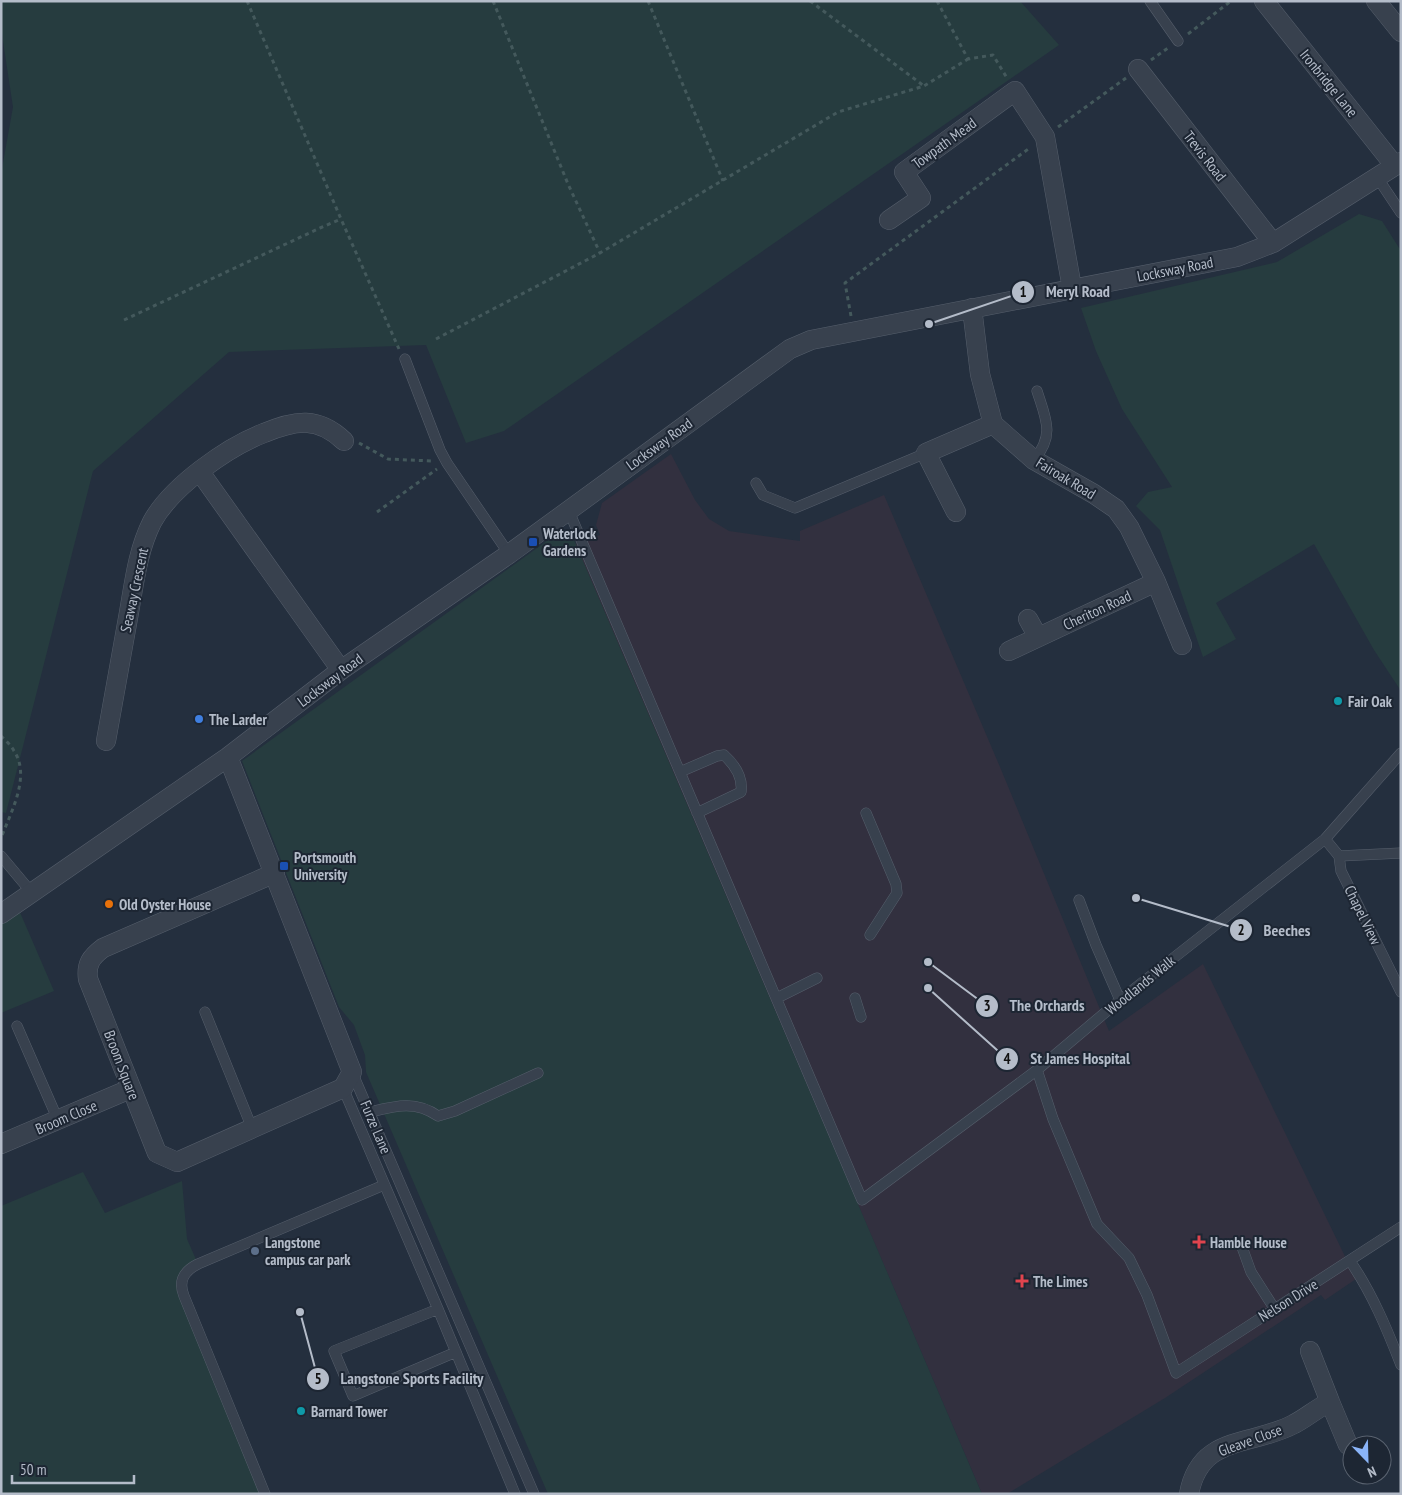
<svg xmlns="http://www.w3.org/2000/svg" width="1402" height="1495" viewBox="0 0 1402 1495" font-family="'PT Sans Narrow',sans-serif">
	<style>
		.medical { fill: #32303f }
		.green { fill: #263c3f }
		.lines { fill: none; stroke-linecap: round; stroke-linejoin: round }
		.service-casing { stroke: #565f6c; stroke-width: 11 }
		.minor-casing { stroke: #565f6c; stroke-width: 20 }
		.path { stroke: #44595c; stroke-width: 3; stroke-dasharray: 4 4; stroke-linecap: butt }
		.service { stroke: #38414e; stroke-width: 10 }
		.minor { stroke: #38414e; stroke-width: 19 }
		.transit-dot { fill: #1a4fb4; stroke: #1d2633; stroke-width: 2 }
		.culture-dot { fill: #0f9aa8; stroke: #1d2633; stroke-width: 2 }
		.shop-dot { fill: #3f7fe0; stroke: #1d2633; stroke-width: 2 }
		.food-dot { fill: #e8710a; stroke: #1d2633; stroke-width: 2 }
		.health-dot { fill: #e0444e; stroke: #1d2633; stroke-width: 2 }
		.service-dot { fill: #5c6f8a; stroke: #1d2633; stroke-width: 2 }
		.labels { text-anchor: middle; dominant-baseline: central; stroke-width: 4; stroke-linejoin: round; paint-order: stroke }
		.street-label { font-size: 15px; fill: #b4bcc9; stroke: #1d2633 }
		.poi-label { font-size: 15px; font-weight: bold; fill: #b4bcc9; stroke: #1d2633; text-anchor: start }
		.leader { fill: none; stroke: #b4bcc9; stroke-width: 2 }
		.callout-dot { fill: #b4bcc9; stroke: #1d2633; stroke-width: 2 }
		.mark-label { font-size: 15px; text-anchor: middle; font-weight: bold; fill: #111 }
		.callout-label { font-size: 16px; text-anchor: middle; font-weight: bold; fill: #b4bcc9; stroke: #1d2633; stroke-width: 4; stroke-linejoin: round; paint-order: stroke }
	</style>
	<rect width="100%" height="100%" fill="#242f3e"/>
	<!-- medical -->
	<path class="medical" d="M671,454L695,500L709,519L729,531L800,541V531L884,495L1000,767L1109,1031L1203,964L1356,1279L1325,1300L1321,1295L1165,1398L1007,1494H982L575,544L600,535L596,525L602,503Z"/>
	<!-- green -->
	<path class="green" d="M1,1H1020L1059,45L504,431L466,443L426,345L229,352L93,471L6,813L1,812V174L13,107L1,28Z
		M1359,214L1382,221L1401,251V691L1374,650L1314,544L1216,603L1236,639L1203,657L1160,530L1136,506L1148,492L1172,487L1122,409L1096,351L1081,308L1277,262Z
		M551,538L574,540L982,1494H548L366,1072L365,1055L354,1025L339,1007L242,761Z
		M19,910L54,991L1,1013V923Z
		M83,1172L105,1213L182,1181L187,1239L198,1264L182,1277L265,1494H1V1206Z"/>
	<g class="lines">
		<defs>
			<path id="service" d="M1150,1L1178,41
				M1377,177L1401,213
				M405,359L440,450L447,463L509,554
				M1034,460C1055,435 1046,419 1037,391
				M756,483L763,495L795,508L926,453
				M568,509L862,1200L1037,1070L1120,1000L1325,839L1401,753
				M680,772L717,756L724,755C735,765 743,778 741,792L697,813
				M866,813L896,884L897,893L870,935
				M1325,839L1339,856L1341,871L1401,992
				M1,856L32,893
				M1339,856L1401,853
				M1079,900L1096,945L1120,1000
				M777,998L817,978
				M855,998L861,1017
				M205,1012L252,1128
				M17,1026L58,1120
				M1037,1070L1053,1119L1097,1224L1129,1258L1147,1295L1176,1373L1401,1227
				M352,1072L534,1494
				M343,1088L438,1309L515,1494
				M370,1112C395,1106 415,1100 438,1116L455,1111L538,1073
				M1242,1247L1251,1272L1274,1308
				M1350,1261C1372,1293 1387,1329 1401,1365
				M438,1309L334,1351L353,1396L456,1352
				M265,1494L184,1296C178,1281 184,1271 198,1264L384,1185"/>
			<path id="minor" d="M1264,1L1395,166
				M1376,1L1401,32
				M1138,69L1273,243
				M889,220L921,198L904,172L1015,91L1045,137L1072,288
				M972,308L980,374L993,424L1034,460L1094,494L1116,509L1129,527L1156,582L1182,645
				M200,472L341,670
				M956,512L926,453L993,424
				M1028,619L1038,637
				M1009,651L1156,582
				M106,741C113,700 121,659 128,618C134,585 137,552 152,522C171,487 227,447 264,433C295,420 318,416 344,441
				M228,757L352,1072L343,1088L177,1162L157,1153L88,979C86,964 91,957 103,948L275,873
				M1,914L228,757L341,670L509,554L790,349L811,340L1237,257L1273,243L1401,162
				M1,1144L130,1089
				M1330,1402L1348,1445
				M1189,1494C1200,1434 1251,1447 1294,1424C1306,1418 1317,1408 1330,1402L1310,1351"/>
		</defs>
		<!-- service casing -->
		<use href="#service" class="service-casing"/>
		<!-- minor casing -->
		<use href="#minor" class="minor-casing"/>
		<!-- path -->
		<path class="path" d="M247,1L341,219L399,349
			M493,1L568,184L600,253
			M648,1L723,181
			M810,1L924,86
			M937,1L968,59L993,55L1007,78
			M1188,34L1231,1
			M1151,60L1168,48
			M1058,127L1126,78
			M851,316L845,283L1031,147
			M124,320L320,228L341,219
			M436,339L600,253L838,112L924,86L968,59
			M359,443L388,459L431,461
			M377,512L437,469
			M1,736C5,740 11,745 14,751C31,776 11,812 1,838"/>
		<!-- service -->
		<use href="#service" class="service"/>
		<!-- minor -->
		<use href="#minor" class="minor"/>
	</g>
	<!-- markers -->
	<g class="transit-dot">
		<rect x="528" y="537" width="10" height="10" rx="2.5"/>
		<rect x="279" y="861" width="10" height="10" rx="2.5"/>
	</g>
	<g class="culture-dot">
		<circle cx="1338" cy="701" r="5"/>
		<circle cx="301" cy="1411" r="5"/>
	</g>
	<circle class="shop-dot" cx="199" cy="719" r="5"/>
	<circle class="food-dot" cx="109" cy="904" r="5"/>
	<g class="health-dot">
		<path d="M1196.5 1234.5h5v5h5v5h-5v5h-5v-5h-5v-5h5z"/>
		<path d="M1019.5 1273.5h5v5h5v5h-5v5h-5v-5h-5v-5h5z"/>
	</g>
	<circle class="service-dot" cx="255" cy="1251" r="5"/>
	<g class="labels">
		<!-- street labels -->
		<g class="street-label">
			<text transform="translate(1329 83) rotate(51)">Ironbridge Lane</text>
			<text transform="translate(944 143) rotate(-36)">Towpath Mead</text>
			<text transform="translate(1205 156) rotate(52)">Trevis Road</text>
			<text transform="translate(1175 269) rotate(-11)">Locksway Road</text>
			<text transform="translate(659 444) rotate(-36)">Locksway Road</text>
			<text transform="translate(1066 478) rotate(31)">Fairoak Road</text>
			<text transform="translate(134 590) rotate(-78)">Seaway Crescent</text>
			<text transform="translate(1097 610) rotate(-25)">Cheriton Road</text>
			<text transform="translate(330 680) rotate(-37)">Locksway Road</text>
			<text transform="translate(1363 915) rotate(64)">Chapel View</text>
			<text transform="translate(1140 985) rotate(-39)">Woodlands Walk</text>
			<text transform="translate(122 1065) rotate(69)">Broom Square</text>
			<text transform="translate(66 1117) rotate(-23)">Broom Close</text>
			<text transform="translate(376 1127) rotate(67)">Furze Lane</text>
			<text transform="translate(1288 1300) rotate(-32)">Nelson Drive</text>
			<text transform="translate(1250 1440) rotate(-20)">Gleave Close</text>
		</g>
		<!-- poi labels -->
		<g class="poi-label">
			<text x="543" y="533">Waterlock<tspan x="543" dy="17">Gardens</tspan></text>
			<text x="1348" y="701">Fair Oak</text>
			<text x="209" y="719">The Larder</text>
			<text x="294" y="857">Portsmouth<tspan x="294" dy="17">University</tspan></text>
			<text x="119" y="904">Old Oyster House</text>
			<text x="265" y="1242">Langstone<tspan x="265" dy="17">campus car park</tspan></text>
			<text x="1210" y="1242">Hamble House</text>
			<text x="1033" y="1281">The Limes</text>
			<text x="311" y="1411">Barnard Tower</text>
		</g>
	</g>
	<!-- callouts -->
	<path class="leader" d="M929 324L1023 292M1136 898L1241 930M928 962L987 1006M928 988L1007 1059M300 1312L318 1379"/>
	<g class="callout-dot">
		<circle cx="929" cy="324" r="5"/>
		<circle cx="1136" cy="898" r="5"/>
		<circle cx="928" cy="962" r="5"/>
		<circle cx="928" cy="988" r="5"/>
		<circle cx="300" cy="1312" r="5"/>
		<circle cx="1023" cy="292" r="12"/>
		<circle cx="1241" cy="930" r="12"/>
		<circle cx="987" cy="1006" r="12"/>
		<circle cx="1007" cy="1059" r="12"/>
		<circle cx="318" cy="1379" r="12"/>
	</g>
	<g class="mark-label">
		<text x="1023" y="297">1</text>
		<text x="1241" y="935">2</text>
		<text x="987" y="1011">3</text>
		<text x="1007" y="1064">4</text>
		<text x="318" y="1384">5</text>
	</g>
	<g class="callout-label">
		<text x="1078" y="297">Meryl Road</text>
		<text x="1287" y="936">Beeches</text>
		<text x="1047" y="1011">The Orchards</text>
		<text x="1080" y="1064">St James Hospital</text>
		<text x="412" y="1384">Langstone Sports Facility</text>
	</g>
	<!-- border -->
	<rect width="1402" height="1495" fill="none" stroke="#b4bcc9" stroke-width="5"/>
	<!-- north arrow -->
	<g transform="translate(1367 1460) rotate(157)"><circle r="24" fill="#1d2633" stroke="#59626f"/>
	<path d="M0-4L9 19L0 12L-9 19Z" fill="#8ab4f8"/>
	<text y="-8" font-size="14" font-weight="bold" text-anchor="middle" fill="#b4bcc9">N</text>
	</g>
	<!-- scale -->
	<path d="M12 1475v8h122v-8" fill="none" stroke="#b4bcc9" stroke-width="2.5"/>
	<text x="20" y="1475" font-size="15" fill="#b4bcc9" stroke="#1d2633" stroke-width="4" paint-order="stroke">50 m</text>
</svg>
